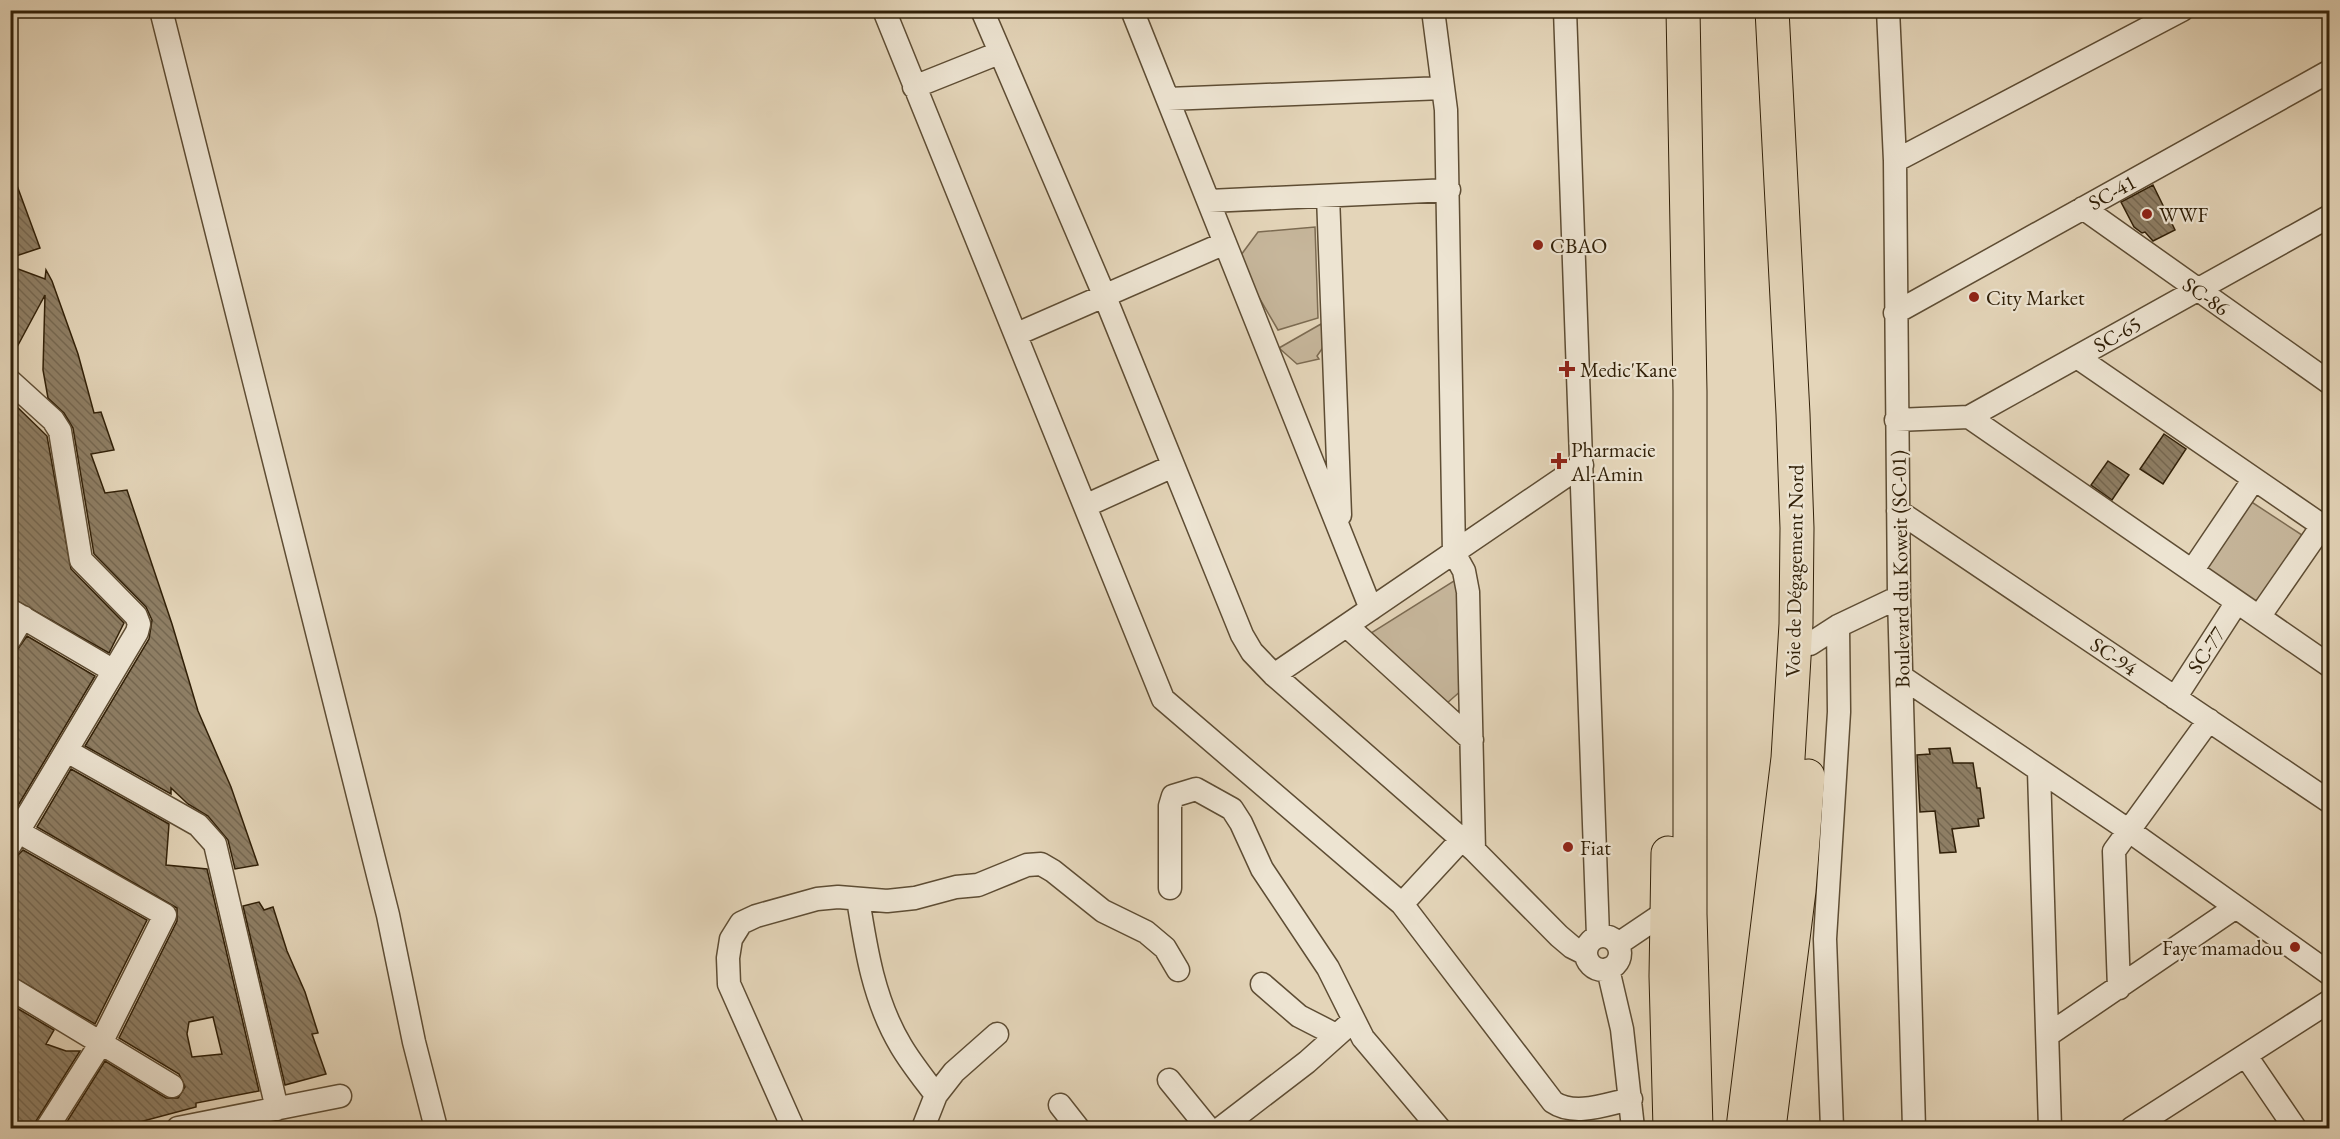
<svg xmlns="http://www.w3.org/2000/svg" width="2340" height="1139" viewBox="0 0 2340 1139" font-family="'EB Garamond',serif">
	<style>
		.green { fill: #c6b69b; stroke: #7c6b52; stroke-width: 1.5 }
		.building { fill: url(#building-back-hatch); stroke: #312008; stroke-width: 1.5; fill-rule: evenodd }
		.lines { fill: none; stroke-linecap: round; stroke-linejoin: round }
		.minor-casing { stroke: #5e4d34; stroke-width: 25 }
		.highway-casing { stroke: #312008; stroke-width: 35 }
		.minor { stroke: #ede4d2; stroke-width: 22 }
		.highway { stroke: #e4d5b9; stroke-width: 33 }
		.poi-dot { fill: #8f2418; stroke: #ede4d2; stroke-width: 2 }
		.labels { text-anchor: middle; dominant-baseline: central; stroke-width: 4.5; stroke-linejoin: round; paint-order: stroke }
		.street-label { font-size: 21px; fill: #312008; stroke: #ede4d2 }
		.poi-label { font-size: 21px; fill: #312008; stroke: #ede4d2; text-anchor: start }
	</style>
	<defs>
		<pattern id="building-back-hatch" width="6" height="6" patternUnits="userSpaceOnUse" patternTransform="scale(1.5)"><rect width="6" height="6" fill="#8e7e64"/><path d="M-1 5l2 2M0 0l6 6M5-1l2 2" fill="none" stroke="#756750"/></pattern>
	</defs>
	<rect width="100%" height="100%" fill="#e4d5b9"/>
	<filter id="stains"><feTurbulence type="fractalNoise" baseFrequency=".00333" numOctaves="4"/><feColorMatrix values="0 0 0 0 .2 0 0 0 0 .09 0 0 0 0 .02 0 0 0 .5 -.17"/></filter>
	<radialGradient id="worn" r=".72"><stop offset=".6" stop-color="#630" stop-opacity="0"/><stop offset="1" stop-color="#630" stop-opacity=".3"/></radialGradient>
	<!-- green -->
	<path class="green" d="M1315,227L1318,318L1278,330L1250,282L1241,255L1258,232Z
		M1321,324L1326,343L1317,356L1319,359L1297,364L1279,348Z
		M2247,499L2302,535L2247,619L2192,583Z
		M1457,579L1463,689L1446,704L1371,633Z"/>
	<!-- building -->
	<path class="building" d="M12,172L40,248L10,258V173Z
		M2153,185L2175,230L2153,241L2145,232L2142,233L2134,227L2121,202Z
		M10,266L45,279L46,270L52,281L78,354L94,413L101,412L114,450L91,454L105,493L127,490L172,624L198,711L231,787L258,865L235,869L228,840L208,816L188,804L171,788V794L85,746L149,639L152,620L146,607L94,554L73,428L64,413L48,398L43,370L45,295L10,360Z
		M10,400L47,436L71,569L124,623L109,653L10,597Z
		M2164,434L2186,449L2163,484L2140,469Z
		M2108,461L2129,475L2112,500L2091,485Z
		M27,636L95,676L13,814H10V652L17,650Z
		M1950,748L1953,763H1973L1977,788H1980L1984,818L1978,819L1979,826L1952,829L1956,852L1940,853L1935,811L1920,812L1917,755L1930,754L1929,749Z
		M71,769L169,824L166,865L207,869L259,1091L196,1103V1107L132,1124L101,1128H63L105,1061L166,1098H178L185,1087L179,1074L119,1038L177,921V908L37,827ZM213,1017L222,1054L192,1057L187,1034L189,1022Z
		M23,850L147,920L95,1024L10,975V858L17,856Z
		M259,902L264,910L273,907L287,951L305,992L318,1033L312,1034L326,1074L285,1085L243,906Z
		M10,1004L54,1030L46,1044L66,1051H80L36,1121L34,1128H10Z"/>
	<g class="lines">
		<defs>
			<path id="minor" d="M161,10L388,915L414,1042L436,1128
				M884,10L1163,699L1402,904L1553,1102C1575,1117 1607,1104 1631,1099
				M982,10L1105,297L1242,635L1252,652L1274,675L1474,850L1559,936L1572,947L1586,954
				M1132,10L1371,609
				M1433,10L1446,110L1454,553L1464,571L1468,592L1474,850
				M1565,10L1598,936
				M1888,10L1895,161L1899,597L1914,1128
				M914,87L999,53
				M1168,99L1443,88
				M1895,161L2182,10
				M1328,196L1340,515
				M1209,201L1449,190
				M2083,208L2330,383
				M1895,313L2330,71
				M1017,334L1225,243
				M2077,357L2330,531
				M10,381L53,420L60,431L81,560L136,616L139,624L137,632L10,845
				M1969,417L2330,666
				M1896,420L1969,417L2330,216
				M1085,506L1173,466
				M1898,511L2330,802
				M2192,571L2254,479
				M10,610L112,670
				M2259,617L2322,526
				M1348,627L1472,740
				M10,639L23,617
				M1810,644L1838,626L1899,597
				M1274,675L1582,465
				M1902,677L2128,830L2330,974
				M2175,698L2237,602
				M67,751L198,825L215,844L277,1109
				M2039,771L2050,1128
				M10,827L165,915L101,1043L47,1128
				M1170,888V806L1173,796L1196,789L1232,809L1241,823L1262,869L1328,968L1363,1038L1439,1128
				M858,899C866,950 874,1001 901,1046C911,1063 924,1079 936,1095
				M1402,904L1462,839
				M1586 953a17 17 0 1 1 34 0a17 17 0 1 1-34 0Z
				M1618,944L1667,911
				M1608,969L1622,1029L1633,1128
				M1262,984L1299,1016L1336,1035
				M10,988L172,1086
				M2119,988L2114,851L2209,720
				M2048,1035L2236,907
				M2246,1056L2295,1128
				M1169,1080L1208,1128
				M1060,1105L1078,1128
				M178,1128L340,1096
				M793,1128L729,984L728,958L731,939L741,923L756,916L817,899L838,897L887,901L915,898L956,887L978,885L1027,865L1041,864L1053,871L1103,911L1146,932L1165,948L1178,970
				M923,1128L936,1095L954,1072L997,1034
				M1221,1128L1307,1062L1354,1020
				M1832,1128L1825,939L1839,712L1838,626
				M2132,1128L2330,1001"/>
			<path id="highway" d="M1683,10L1690,391V914L1696,1128
				M1668,853L1666,976L1670,1128
				M1743,1128L1788,758L1796,624L1797,528L1793,414L1772,10
				M1769,1128L1799,891L1808,776"/>
		</defs>
		<!-- minor casing -->
		<use href="#minor" class="minor-casing"/>
		<!-- highway casing -->
		<use href="#highway" class="highway-casing"/>
		<!-- minor -->
		<use href="#minor" class="minor"/>
		<!-- highway -->
		<use href="#highway" class="highway"/>
	</g>
	<!-- markers -->
	<g class="poi-dot">
		<circle cx="2147" cy="214" r="6"/>
		<circle cx="1538" cy="245" r="6"/>
		<circle cx="1974" cy="297" r="6"/>
		<path d="M1564 360h6v6h6v6h-6v6h-6v-6h-6v-6h6z"/>
		<path d="M1556 452h6v6h6v6h-6v6h-6v-6h-6v-6h6z"/>
		<circle cx="1568" cy="847" r="6"/>
		<circle cx="2295" cy="947" r="6"/>
	</g>
	<g class="labels">
		<!-- street labels -->
		<g class="street-label">
			<text transform="translate(2112 192) rotate(-29)">SC-41</text>
			<text transform="translate(2206 296) rotate(35)">SC-86</text>
			<text transform="translate(2117 334) rotate(-30)">SC-65</text>
			<text transform="translate(1900 569) rotate(-91)">Boulevard du Koweit (SC-01)</text>
			<text transform="translate(1794 571) rotate(-89)">Voie de Dégagement Nord</text>
			<text transform="translate(2206 650) rotate(-57)">SC-77</text>
			<text transform="translate(2114 656) rotate(34)">SC-94</text>
		</g>
		<!-- poi labels -->
		<g class="poi-label">
			<text x="2159" y="214">WWF</text>
			<text x="1550" y="245">CBAO</text>
			<text x="1986" y="297">City Market</text>
			<text x="1580" y="369">Medic'Kane</text>
			<text x="1571" y="449">Pharmacie<tspan x="1571" dy="24">Al-Amin</tspan></text>
			<text x="1580" y="847">Fiat</text>
			<text x="2283" y="947" text-anchor="end">Faye mamadou</text>
		</g>
	</g>
	<!-- margin -->
	<rect width="2340" height="1139" fill="none" stroke="#e4d5b9" stroke-width="36"/>
	<rect x="12" y="12" width="2316" height="1115" fill="none" stroke="#312008" stroke-width="3"/>
	<rect x="18" y="18" width="2304" height="1103" fill="none" stroke="#312008" stroke-width="1.5"/>
	<rect width="100%" height="100%" filter="url(#stains)"/>
	<rect width="100%" height="100%" fill="url(#worn)"/>
</svg>
